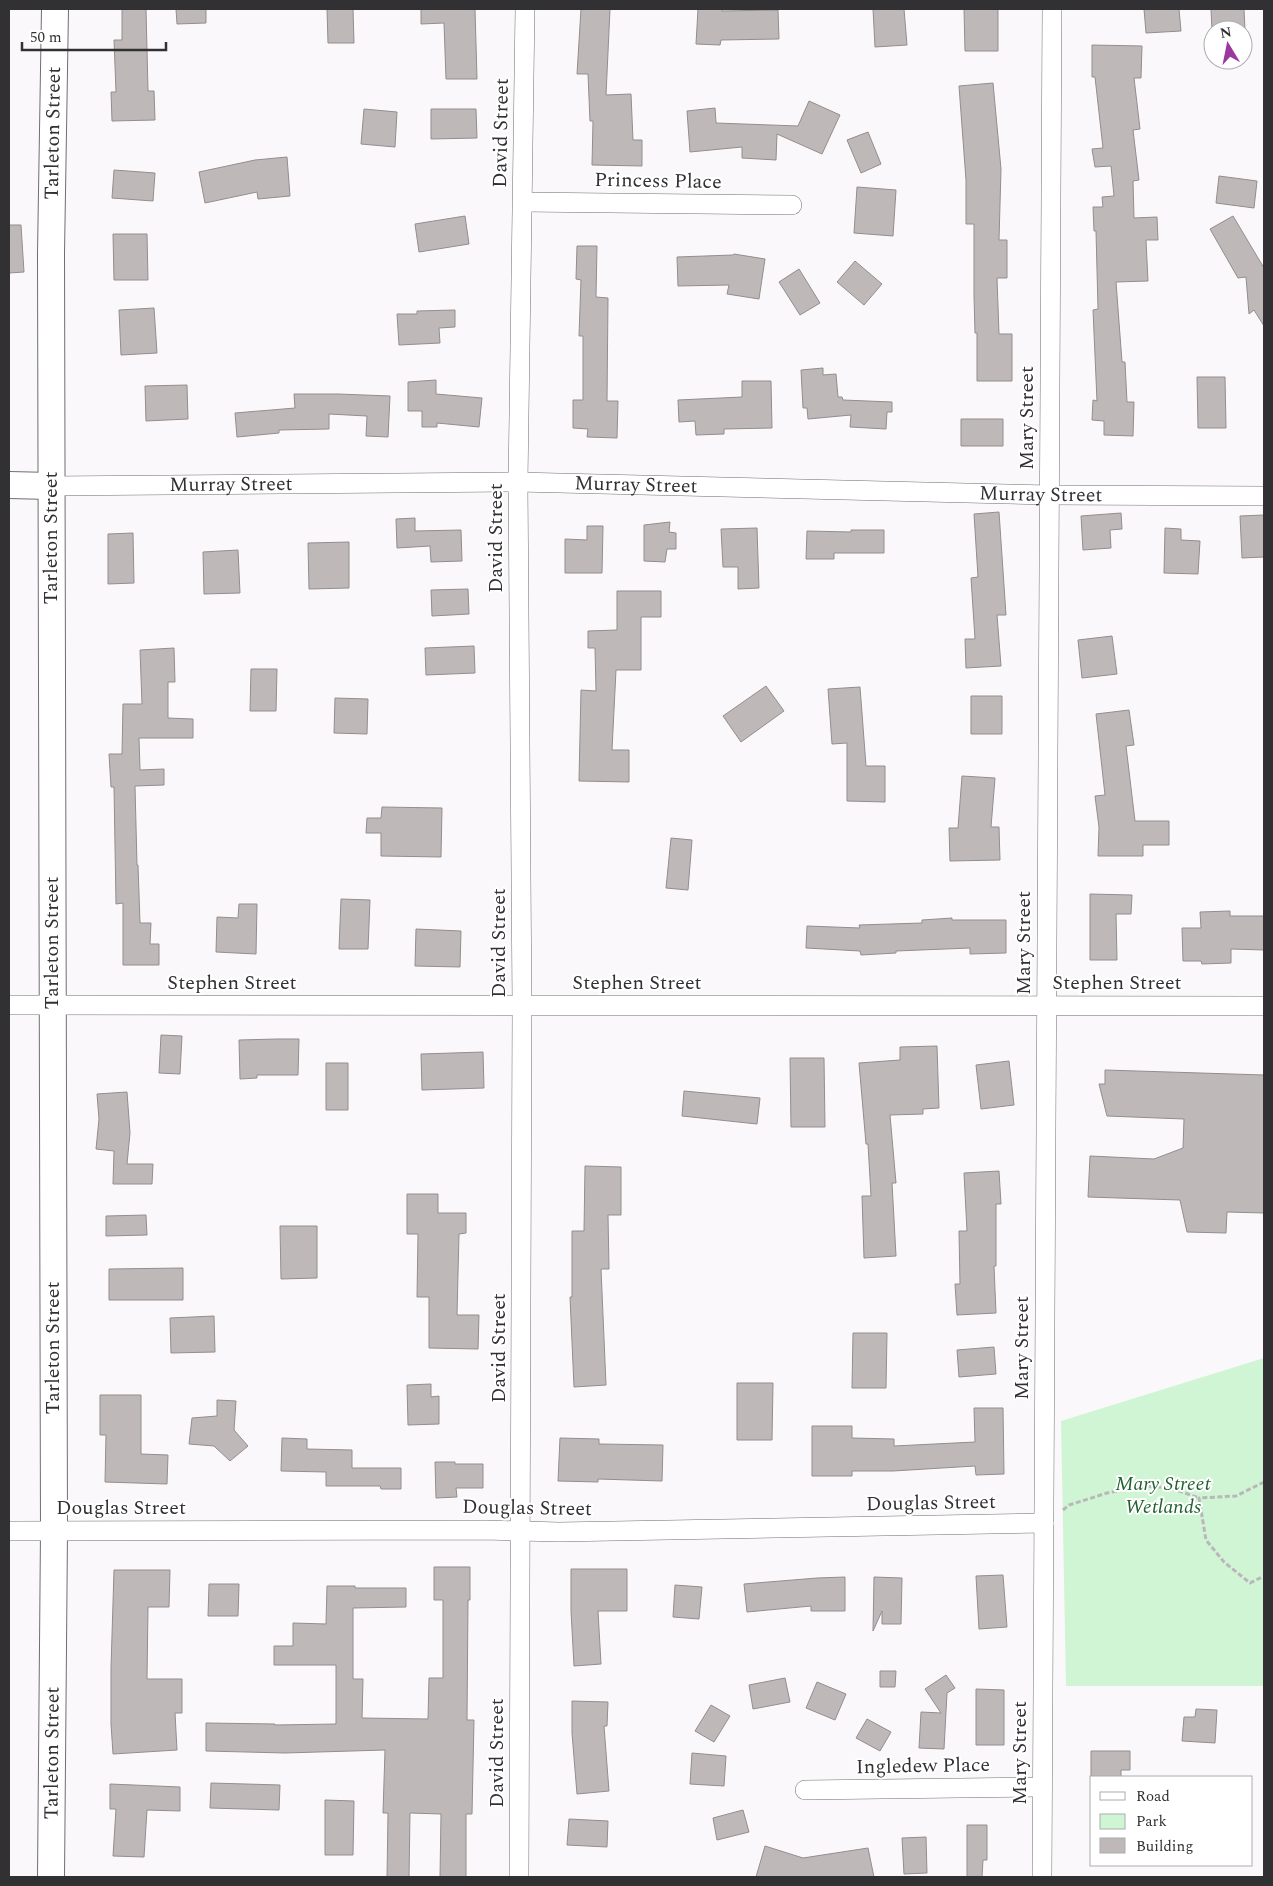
<svg xmlns="http://www.w3.org/2000/svg" width="1273" height="1886" viewBox="0 0 1273 1886" font-family="Spectral,serif">
	<style>
		.green { fill: #d0f5d4 }
		.building { fill: #beb9b8; stroke: #938e8c }
		.lines { fill: none; stroke-linecap: round; stroke-linejoin: round }
		.minor-casing { stroke: #706e71; stroke-width: 20 }
		.secondary-casing { stroke: #706e71; stroke-width: 28 }
		.path { stroke: #bab7bb; stroke-width: 3; stroke-dasharray: 5 2.5; stroke-linecap: butt }
		.minor { stroke: #fff; stroke-width: 19 }
		.secondary { stroke: #fff; stroke-width: 26 }
		.labels { text-anchor: middle; dominant-baseline: central; stroke-width: 4; stroke-linejoin: round; paint-order: stroke }
		.street-label { font-size: 20px; fill: #313032; stroke: #fff }
		.park-label { font-size: 20px; font-style: italic; fill: #20602f; stroke: #fff }
	</style>
	<rect width="100%" height="100%" fill="#fbf8fc"/>
	<!-- green -->
	<path class="green" d="M1264,1358V1686H1066L1061,1421Z"/>
	<!-- building -->
	<path class="building" d="M122,9H146L148,91H154L155,120L112,121L111,92H116L114,40H122Z
		M176,9H206V23L177,24Z
		M327,9H353L354,43H328Z
		M421,9H475L477,79H446L444,23L421,24Z
		M581,9H610L606,95L631,94L633,140H642V166L592,165L593,121H590L588,74H577Z
		M698,9H723L722,11L778,10L779,39L721,40L720,45L696,44Z
		M873,9H904L907,45L875,47Z
		M964,9H998V51H965Z
		M1144,9H1179L1181,31L1146,33Z
		M1211,9H1244L1245,30L1212,31Z
		M1092,45L1142,46L1141,78H1134L1140,129L1133,130L1139,180L1133,181L1134,218L1157,217L1158,240H1146L1148,281L1116,282L1122,362H1125L1127,402H1134L1133,436L1104,435V421L1092,420L1093,400L1097,401L1093,310L1098,309L1096,231H1094L1093,207H1103L1102,197L1114,196L1111,166L1095,167L1092,149L1103,148L1095,77H1092Z
		M993,83L1001,169L999,240H1007V278H997L999,334H1012V381H977V333H975L974,296V224H966V180L959,86Z
		M809,101L840,115L822,154L777,134L776,160L742,158V147L690,152L687,111L715,108L716,123L798,126Z
		M364,109L397,112L395,147L361,144Z
		M431,109H476L477,138L431,139Z
		M868,132L881,164L861,173L847,140Z
		M287,157L290,196L258,199L257,192L205,203L199,172L255,160Z
		M114,170L155,173L153,201L112,198Z
		M1219,176L1257,181L1254,208L1216,203Z
		M857,187L896,190L893,236L854,233Z
		M465,216L469,244L419,252L415,224Z
		M1233,216L1264,268V326L1254,310L1249,314L1246,277L1238,278L1210,229Z
		M9,225H21L24,272L9,273Z
		M113,234H147L148,280H114Z
		M577,246H597L596,297L608,298L607,401H618L617,438L587,437L588,429L573,428V400H583V336H579L581,280L576,279Z
		M734,254L765,259L759,299L727,294L729,285L678,286L677,257L733,255Z
		M855,261L882,284L864,305L837,282Z
		M799,269L820,303L800,315L779,282Z
		M154,308L157,353L121,355L119,310Z
		M455,310V327L439,328L440,343L399,345L397,314H417V311Z
		M823,368V375L836,374L838,397H842L843,400L892,402V412H887L886,429L850,427L851,415L808,419L807,408H803L801,370Z
		M1197,377H1225L1226,428H1198Z
		M436,380V394L482,398L479,427L437,423V427H422V411H408V382Z
		M742,381H771L772,428L724,429V434L696,435L695,421L679,422L678,400L742,397Z
		M187,385L188,419L146,421L145,386Z
		M294,394H338L390,396L388,437L366,436L367,416L329,414V429L279,430V433L237,437L235,413L295,408Z
		M961,419H1003V446H961Z
		M999,512L1006,615H997L1001,666L966,668L965,639H975L971,578L978,577L974,514Z
		M1121,513L1122,529L1110,530L1111,548L1083,550L1081,516Z
		M1264,515V557L1242,558L1240,516Z
		M415,518V531L461,530L462,561L431,562L430,546L397,548L396,519Z
		M670,522L669,532L676,533V549H667L665,562L644,561V525Z
		M587,526H603L602,573H565V539L587,540Z
		M757,528L759,588L738,589V567H723L721,529Z
		M1165,528L1181,529V540L1200,541L1198,574L1164,573Z
		M851,530H884V553H834V559H806L807,531L851,532Z
		M133,533L134,583L108,584V534Z
		M349,542V588L309,589L308,543Z
		M238,550L240,593L204,594L203,552Z
		M468,589L469,614L432,616L431,590Z
		M617,591H661V617H641V670H616L612,750H629V782L579,781L581,690L596,691L595,648H588V631L617,630Z
		M1112,636L1117,674L1082,678L1078,640Z
		M474,646L475,673L426,675L425,648Z
		M174,648L175,682H168V718L193,719V738H139L140,770L164,769V785L135,786L137,865H138L140,923H151L150,944H159V965H123V903L116,904L114,787H111L109,754H122L123,704H142L140,650Z
		M251,669H277L276,711H250Z
		M766,686L784,711L741,742L723,716Z
		M860,687L866,766H885V802L847,801V743L832,744L828,689Z
		M971,696H1002V734H971Z
		M335,698L368,699L367,734L334,733Z
		M1129,710L1134,745L1126,746L1135,821H1169V845H1143V856H1098L1099,827L1095,796L1105,795L1096,714Z
		M962,776L995,778L991,827H999L1000,860L950,861L949,828H958Z
		M382,807L442,808L441,857L381,856V833H366L367,818H381Z
		M671,838L692,840L688,890L666,888Z
		M1090,894L1132,895L1131,914H1116L1117,960H1090Z
		M341,899L370,900L368,949H339Z
		M239,904H257L256,954L216,952L217,917L238,918Z
		M1230,911V916H1264V950L1231,949V963L1202,964L1201,961H1183L1182,928H1201L1200,912Z
		M952,918V920H1006V953L970,954V948L896,951V953L861,955L860,951L806,948L807,926L860,928L859,925L922,923V920Z
		M416,929L461,931L460,967L415,966Z
		M161,1035L182,1036L180,1074L159,1073Z
		M277,1039H299L298,1075H257V1078L240,1079L239,1040Z
		M937,1046L939,1108L923,1109V1114L890,1115L896,1183H892L896,1256L864,1258L862,1196H871L868,1144H866L859,1063L900,1060V1047Z
		M483,1052L484,1088L422,1090L421,1054Z
		M790,1058H824L825,1127H791Z
		M1009,1061L1014,1105L981,1109L976,1065Z
		M326,1063H348V1110H326Z
		M1105,1070L1264,1075V1213L1227,1212L1226,1233L1187,1232L1180,1200L1088,1197L1090,1156L1154,1159L1183,1148L1184,1119L1107,1116L1099,1084H1105Z
		M684,1091L760,1098L757,1124L682,1116Z
		M127,1092L130,1133L127,1164H153L152,1184H113L114,1151L96,1149L99,1119L97,1094Z
		M585,1166L621,1167V1215H608L609,1269H601L606,1385L574,1387L570,1297H572V1231H584Z
		M999,1171L1001,1204H996V1266H994L996,1313L957,1315L955,1284H960L959,1231H967L964,1173Z
		M407,1194H438V1213H466V1233L459,1234L457,1315H479L478,1349L429,1348V1297H417L418,1234H407Z
		M146,1215L147,1235L106,1236V1216Z
		M280,1226H317V1278L281,1279Z
		M183,1268V1300H109V1269Z
		M214,1316L215,1352L171,1353L170,1318Z
		M853,1333H887L886,1388H852Z
		M994,1347L996,1374L959,1377L957,1350Z
		M737,1383H773L772,1440H737Z
		M431,1384V1397L439,1396V1424L408,1425L407,1385Z
		M100,1395H141V1454L168,1455L167,1484L105,1482L106,1435H100Z
		M217,1400L236,1401L234,1430L248,1446L230,1461L214,1446L189,1444L192,1418L217,1416Z
		M974,1408H1003L1004,1474L976,1475L975,1466L893,1471H852V1476H812V1426H852V1438L894,1439V1446L975,1442Z
		M282,1438L307,1439V1449L352,1450V1468H401V1489H381L380,1486H326V1472L281,1471Z
		M560,1438L599,1439V1444L663,1445L662,1481L598,1479V1482L558,1481Z
		M435,1462H455V1464H483V1488H456L457,1497L436,1498Z
		M434,1567H470V1600H468L467,1720H474L472,1814H466V1877H440L441,1814L410,1813L409,1877H387L388,1813H383L385,1750L285,1753L206,1751V1723L275,1724V1725L336,1724V1665H274V1646H293V1623L326,1624L327,1586H355V1588H406V1607L353,1608V1679H363L362,1718L428,1719L429,1678H443V1600H434Z
		M571,1569H627V1611H598L601,1664L574,1666L571,1611Z
		M114,1570H170L169,1607H148L147,1679H182V1713H175L177,1750L113,1754L111,1724V1668Z
		M1003,1575L1007,1627L979,1629L976,1576Z
		M845,1577V1611H811V1606L747,1612L744,1584L817,1578Z
		M874,1577L902,1578L901,1624H882V1611L873,1631Z
		M209,1584H239L238,1616H208Z
		M675,1585L702,1587L699,1619L673,1617Z
		M880,1671H896L895,1687H880Z
		M946,1675L955,1688L947,1693L944,1749L919,1748L921,1712L941,1713L925,1689Z
		M785,1678L790,1702L753,1709L749,1685Z
		M817,1682L846,1694L835,1720L806,1708Z
		M976,1689L1004,1690V1745H976Z
		M572,1701L608,1702L607,1726H604L609,1791L577,1794L572,1733Z
		M711,1705L730,1716L714,1742L695,1731Z
		M1196,1709L1217,1710L1215,1743L1182,1741L1184,1717H1195Z
		M867,1719L891,1732L880,1751L856,1738Z
		M1091,1751H1130V1770H1121V1777H1091Z
		M692,1753L726,1756L724,1786L690,1784Z
		M211,1783L280,1785L279,1810L210,1808Z
		M110,1784L180,1787V1811L147,1810L144,1857L113,1856L116,1809H110Z
		M325,1800L354,1801L353,1855H325Z
		M743,1810L749,1832L717,1840L713,1818Z
		M569,1819L608,1821L607,1847L567,1845Z
		M967,1825H987V1860H983L982,1877H967Z
		M926,1837L927,1873L904,1874L902,1838Z
		M765,1846L803,1858L868,1848L874,1877H756Z"/>
	<g class="lines">
		<defs>
			<g id="minor">
				<path d="M523,202L792,205"/>
				<path id="s1" d="M51,486L518,482L1049,495L1264,496"/>
				<path d="M9,1005L1264,1006"/>
				<path d="M9,1531L485,1530L559,1532L1044,1523"/>
				<path d="M805,1790L1042,1787"/>
				<path d="M519,1877L522,1005L518,482L525,9"/>
				<path d="M1042,1877L1052,9"/>
			</g>
			<g id="secondary">
				<path d="M9,485L51,486"/>
				<path id="s2" d="M51,1877L54,1531L51,253L55,9"/>
			</g>
		</defs>
		<!-- minor casing -->
		<use href="#minor" class="minor-casing"/>
		<!-- secondary casing -->
		<use href="#secondary" class="secondary-casing"/>
		<!-- path -->
		<path class="path" d="M1264,1482L1236,1496L1199,1498L1206,1540L1224,1562L1250,1583L1264,1576
			M1063,1510L1069,1505L1107,1493L1142,1486L1171,1488L1199,1498"/>
		<!-- minor -->
		<use href="#minor" class="minor"/>
		<!-- secondary -->
		<use href="#secondary" class="secondary"/>
	</g>
	<g class="labels">
		<!-- street labels -->
		<g class="street-label">
			<text stroke="none"><textPath href="#s2" startOffset="1744">Tarleton Street</textPath></text>
			<text transform="translate(501 133) rotate(-89)">David Street</text>
			<text transform="translate(658 181) rotate(1)">Princess Place</text>
			<text transform="translate(1027 418) rotate(-90)">Mary Street</text>
			<text stroke="none"><textPath href="#s1" startOffset="180">Murray Street</textPath></text>
			<text stroke="none"><textPath href="#s1" startOffset="585">Murray Street</textPath></text>
			<text stroke="none"><textPath href="#s1" startOffset="990">Murray Street</textPath></text>
			<text transform="translate(51 538) rotate(-90)">Tarleton Street</text>
			<text transform="translate(496 538) rotate(-90)">David Street</text>
			<text transform="translate(52 943) rotate(-90)">Tarleton Street</text>
			<text transform="translate(499 943) rotate(-90)">David Street</text>
			<text transform="translate(1024 943) rotate(-90)">Mary Street</text>
			<text x="232" y="983">Stephen Street</text>
			<text x="637" y="983">Stephen Street</text>
			<text x="1117" y="983">Stephen Street</text>
			<text transform="translate(53 1348) rotate(-90)">Tarleton Street</text>
			<text transform="translate(499 1348) rotate(-90)">David Street</text>
			<text transform="translate(1022 1348) rotate(-90)">Mary Street</text>
			<text transform="translate(931 1503) rotate(-1)">Douglas Street</text>
			<text x="121" y="1508">Douglas Street</text>
			<text transform="translate(527 1508) rotate(1)">Douglas Street</text>
			<text stroke="none"><textPath href="#s2" startOffset="124">Tarleton Street</textPath></text>
			<text transform="translate(497 1753) rotate(-90)">David Street</text>
			<text transform="translate(1020 1753) rotate(-90)">Mary Street</text>
			<text transform="translate(923 1766) rotate(-1)">Ingledew Place</text>
		</g>
		<!-- park labels -->
		<g class="park-label">
			<text x="1163" y="1484">Mary Street<tspan x="1163" dy="23">Wetlands</tspan></text>
		</g>
	</g>
	<!-- border -->
	<rect width="1273" height="1886" fill="none" stroke="#313032" stroke-width="20"/>
	<!-- legend -->
	<rect x="1090" y="1776" width="162" height="90" fill="#ffffff" stroke="#adacad"/>
	<rect x="1100" y="1792" width="25" height="8" fill="#ffffff" stroke="#adacad"/>
	<text x="1136" y="1801" font-size="15" fill="#313032">Road</text>
	<rect x="1100" y="1814" width="25" height="15" fill="#d0f5d4" stroke="#adacad"/>
	<text x="1136" y="1826" font-size="15" fill="#313032">Park</text>
	<rect x="1100" y="1838" width="25" height="15" fill="#beb9b8" stroke="#adacad"/>
	<text x="1136" y="1851" font-size="15" fill="#313032">Building</text>
	<!-- north arrow -->
	<g transform="translate(1228 45) rotate(350)"><circle r="24" fill="#ffffff" stroke="#adacad"/>
	<path d="M0-4L9 19L0 12L-9 19Z" fill="#9b389f"/>
	<text y="-8" font-size="14" font-weight="bold" text-anchor="middle" fill="#313032">N</text>
	</g>
	<!-- scale -->
	<path d="M22 42v8h144v-8" fill="none" stroke="#313032" stroke-width="2.5"/>
	<text x="30" y="42" font-size="15" fill="#313032" stroke="#ffffff" stroke-width="4" paint-order="stroke">50 m</text>
</svg>
